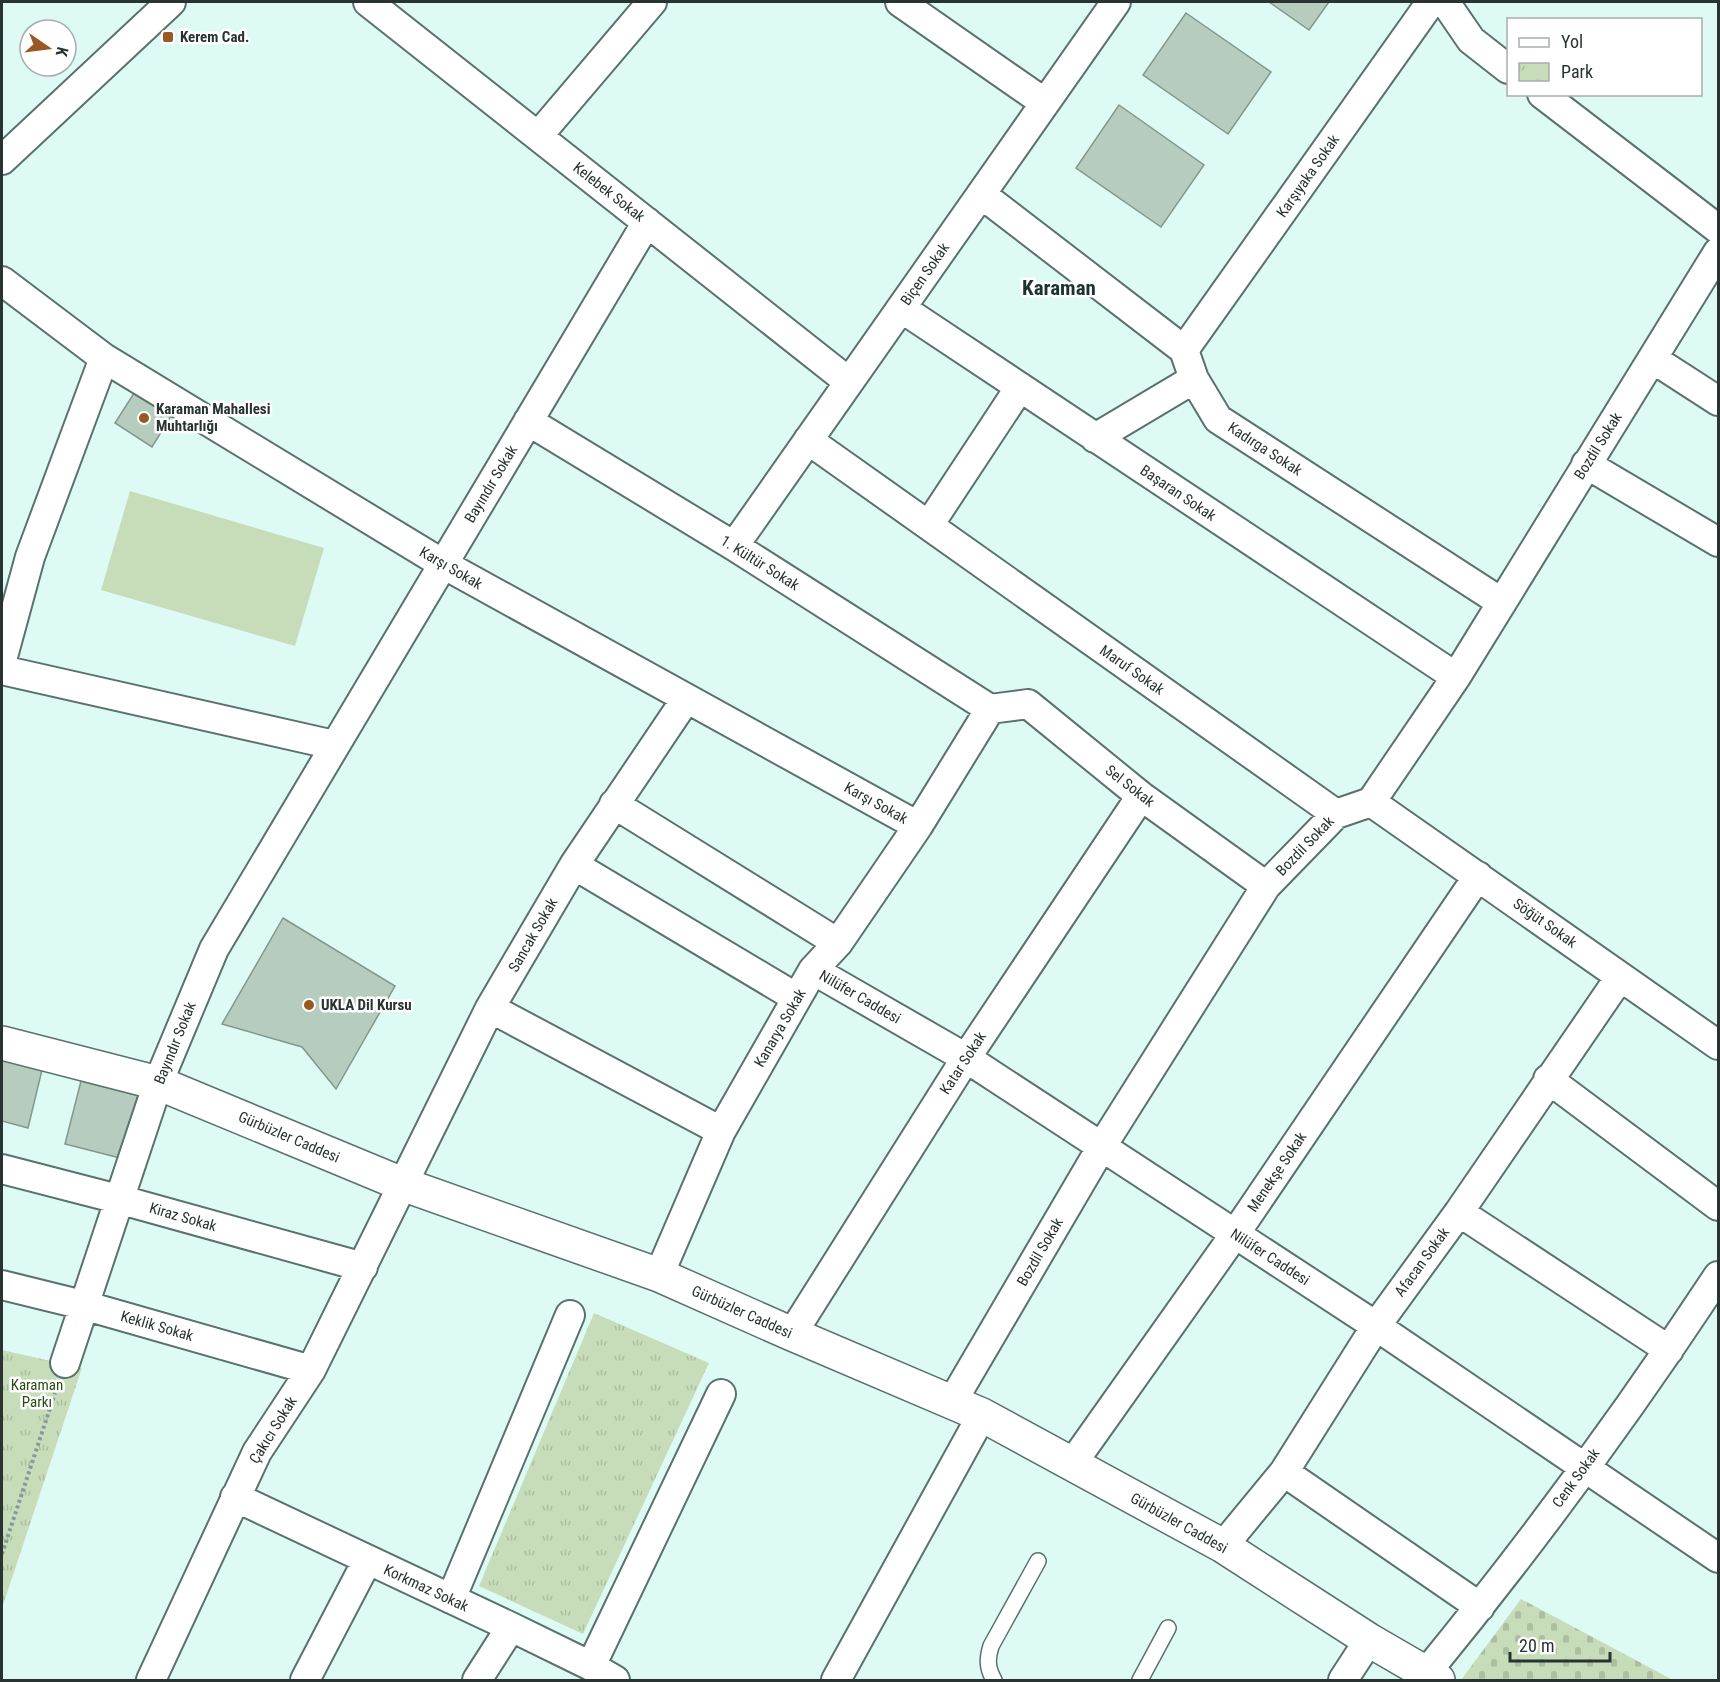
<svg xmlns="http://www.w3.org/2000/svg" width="1720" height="1682" viewBox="0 0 1720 1682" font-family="'Roboto Condensed',sans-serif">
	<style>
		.green { fill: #c7ddba }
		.cemetery { fill: url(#cemetery-stones) }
		.park { fill: url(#park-tufts) }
		.building { fill: #b6ccbf; stroke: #83988c; stroke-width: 1.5 }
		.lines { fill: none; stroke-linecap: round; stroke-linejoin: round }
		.lane-casing { stroke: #59726e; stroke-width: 18 }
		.street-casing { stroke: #59726e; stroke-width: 32 }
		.secondary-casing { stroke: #59726e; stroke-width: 36 }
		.path { stroke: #869a97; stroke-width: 4; stroke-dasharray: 3 3; stroke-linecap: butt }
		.lane { stroke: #fff; stroke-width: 15 }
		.street { stroke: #fff; stroke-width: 28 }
		.secondary { stroke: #fff; stroke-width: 33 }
		.poi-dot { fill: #995922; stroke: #fff; stroke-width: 2 }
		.labels { text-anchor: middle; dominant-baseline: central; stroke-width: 5; stroke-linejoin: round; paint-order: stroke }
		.poi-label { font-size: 15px; font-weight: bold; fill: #293332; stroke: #fff; text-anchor: start }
		.street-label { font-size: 15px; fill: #293332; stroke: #fff }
		.park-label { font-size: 15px; fill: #2b4913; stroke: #fff }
		.district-label { font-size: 21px; font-weight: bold; fill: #1d3330; stroke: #fff }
	</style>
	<defs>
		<pattern id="cemetery-stones" width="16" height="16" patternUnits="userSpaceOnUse" patternTransform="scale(1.5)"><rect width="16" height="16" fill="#c7ddba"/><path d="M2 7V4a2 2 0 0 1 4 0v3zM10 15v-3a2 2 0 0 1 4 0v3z" fill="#abbea0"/></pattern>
		<pattern id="park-tufts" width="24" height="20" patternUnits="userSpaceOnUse" patternTransform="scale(1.5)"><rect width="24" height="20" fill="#c7ddba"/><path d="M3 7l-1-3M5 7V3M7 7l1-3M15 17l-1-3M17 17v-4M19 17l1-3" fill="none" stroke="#abbea0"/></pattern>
	</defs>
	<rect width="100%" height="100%" fill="#defaf5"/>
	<!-- green -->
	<path class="green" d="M130,491L324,548L295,646L101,590Z"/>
	<!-- cemetery -->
	<path class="cemetery" d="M1521,1599L1673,1680H1461Z"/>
	<!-- park -->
	<path class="park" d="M594,1313L709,1363L583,1634L479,1586Z
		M2,1350L82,1368L2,1608Z"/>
	<!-- building -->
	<path class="building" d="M1269,2H1329L1309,30Z
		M1186,13L1271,72L1228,134L1143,75Z
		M1119,105L1204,165L1161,227L1076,168Z
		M136,390L173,413L152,447L115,423Z
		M283,918L395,986L336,1089L302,1047L222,1024Z
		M2,1059L42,1070L28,1128L2,1121Z
		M81,1081L140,1096L124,1159L65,1144Z"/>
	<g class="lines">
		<defs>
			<path id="lane" d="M994,1680C987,1668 987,1659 991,1646L1038,1561
				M1140,1680L1168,1628"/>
			<path id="street" d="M368,2L849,382
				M900,2L1045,103
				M1445,2L1471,40L1508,69
				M1542,94L1718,229
				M538,136L652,2
				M2,160L171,2
				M981,194L1184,350L1194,379L1218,419L1501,602
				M2,281L104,358L443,564L918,826
				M901,308L1456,677
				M1184,350L1431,2
				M1653,359L1718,401
				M528,421L734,546L990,709
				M1095,438L1194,379
				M808,440L1336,814
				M1586,464L1718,542
				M929,525L1020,387
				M734,546L1116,2
				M2,660L30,557L104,358
				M2,670L334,745
				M990,709L1028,704L1141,796L1266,886
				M1371,802L1718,1045
				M614,804L838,943
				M574,865L797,998
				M813,970L966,1058L1376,1326L1718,1558
				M490,1008L721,1131
				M1548,1079L1718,1206
				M2,1169L118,1199L363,1267
				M1459,1212L1669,1350
				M659,1275L721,1131L813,970L838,943L918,826L990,709
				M2,1285L83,1305L311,1370
				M792,1334L966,1058L1141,796
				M65,1363L158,1083L214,949L647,222
				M952,1402L1102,1146L1266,886L1336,814L1371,802L1456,677L1718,252
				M1072,1464L1235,1234L1478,876
				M1284,1472L1480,1607
				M235,1497L511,1627L591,1666L615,1680
				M1223,1546L1284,1472L1376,1326L1459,1212L1620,977
				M451,1599L570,1315
				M591,1666L721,1394
				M1426,1673C1530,1546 1628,1413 1718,1276
				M151,1680L257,1452L311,1370L490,1008L574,865L686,699
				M305,1680L367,1561
				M477,1680L511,1627
				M836,1680L982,1415
				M1343,1680L1369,1640"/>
			<path id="secondary" d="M2,1043L158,1083L402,1184L659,1275L792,1334L982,1415L1223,1546L1369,1640L1438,1680"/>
		</defs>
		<!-- lane casing -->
		<use href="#lane" class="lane-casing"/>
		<!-- street casing -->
		<use href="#street" class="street-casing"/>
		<!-- secondary casing -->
		<use href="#secondary" class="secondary-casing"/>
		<!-- path -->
		<path class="path" d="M2,1554L55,1393"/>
		<!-- lane -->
		<use href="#lane" class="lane"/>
		<!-- street -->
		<use href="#street" class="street"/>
		<!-- secondary -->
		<use href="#secondary" class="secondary"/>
	</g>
	<!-- markers -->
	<g class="poi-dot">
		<rect x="162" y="31" width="12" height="12" rx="3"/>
		<circle cx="144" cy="418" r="6"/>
		<circle cx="309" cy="1005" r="6"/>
	</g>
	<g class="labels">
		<!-- poi labels -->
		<g class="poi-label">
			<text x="180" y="37">Kerem Cad.</text>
			<text x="156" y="409">Karaman Mahallesi<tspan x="156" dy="17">Muhtarlığı</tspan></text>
			<text x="321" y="1005">UKLA Dil Kursu</text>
		</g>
		<!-- street labels -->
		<g class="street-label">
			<text transform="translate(1308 176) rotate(-55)">Karşıyaka Sokak</text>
			<text transform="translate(609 192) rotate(38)">Kelebek Sokak</text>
			<text transform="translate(925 274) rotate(-55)">Biçen Sokak</text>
			<text transform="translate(1598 446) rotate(-58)">Bozdil Sokak</text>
			<text transform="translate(1265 449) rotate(33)">Kadırga Sokak</text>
			<text transform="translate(491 484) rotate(-59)">Bayındır Sokak</text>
			<text transform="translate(1178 493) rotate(34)">Başaran Sokak</text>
			<text transform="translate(760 563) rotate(32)">1. Kültür Sokak</text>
			<text transform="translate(451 568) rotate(30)">Karşı Sokak</text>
			<text transform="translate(1132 670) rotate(35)">Maruf Sokak</text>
			<text transform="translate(1130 786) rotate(38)">Sel Sokak</text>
			<text transform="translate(876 803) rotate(29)">Karşı Sokak</text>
			<text transform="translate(1305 846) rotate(-46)">Bozdil Sokak</text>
			<text transform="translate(1545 923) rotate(35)">Söğüt Sokak</text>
			<text transform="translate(533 935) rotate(-60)">Sancak Sokak</text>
			<text transform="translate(860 997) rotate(30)">Nilüfer Caddesi</text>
			<text transform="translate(780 1028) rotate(-60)">Kanarya Sokak</text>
			<text transform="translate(175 1043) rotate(-68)">Bayındır Sokak</text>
			<text transform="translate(963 1063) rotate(-57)">Katar Sokak</text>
			<text transform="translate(289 1137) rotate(23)">Gürbüzler Caddesi</text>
			<text transform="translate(1277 1172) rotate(-56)">Menekşe Sokak</text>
			<text transform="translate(183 1217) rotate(16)">Kiraz Sokak</text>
			<text transform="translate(1040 1252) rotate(-60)">Bozdil Sokak</text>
			<text transform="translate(1270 1257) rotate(33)">Nilüfer Caddesi</text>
			<text transform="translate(1422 1262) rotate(-54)">Afacan Sokak</text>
			<text transform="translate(742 1312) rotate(24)">Gürbüzler Caddesi</text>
			<text transform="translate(157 1326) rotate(16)">Keklik Sokak</text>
			<text transform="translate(273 1430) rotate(-58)">Çakıcı Sokak</text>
			<text transform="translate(1576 1478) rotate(-54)">Cenk Sokak</text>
			<text transform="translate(1179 1523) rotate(29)">Gürbüzler Caddesi</text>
			<text transform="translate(426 1588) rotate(25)">Korkmaz Sokak</text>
		</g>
		<!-- park labels -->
		<g class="park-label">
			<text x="37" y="1385">Karaman<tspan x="37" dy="17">Parkı</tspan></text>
		</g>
		<!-- district labels -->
		<g class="district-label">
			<text x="1059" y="288">Karaman</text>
		</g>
	</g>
	<!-- border -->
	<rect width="1720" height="1682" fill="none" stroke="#293332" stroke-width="6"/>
	<!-- legend -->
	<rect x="1507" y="18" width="195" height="78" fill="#ffffff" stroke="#a9adad" stroke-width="1.5"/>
	<rect x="1519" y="38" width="30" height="9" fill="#ffffff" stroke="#a9adad" stroke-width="1.5"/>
	<text x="1561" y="48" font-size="18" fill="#293332">Yol</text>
	<rect x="1519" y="63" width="30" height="18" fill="url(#park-tufts)" stroke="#a9adad" stroke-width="1.5"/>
	<text x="1561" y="78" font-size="18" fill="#293332">Park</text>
	<!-- north arrow -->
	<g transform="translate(48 48) rotate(104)"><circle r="28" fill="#ffffff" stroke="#a9adad" stroke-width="1.5"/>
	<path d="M0-4.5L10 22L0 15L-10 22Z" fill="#995922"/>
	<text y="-9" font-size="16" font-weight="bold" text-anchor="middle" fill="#293332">K</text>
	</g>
	<!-- scale -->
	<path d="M1510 1652v9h100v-9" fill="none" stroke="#293332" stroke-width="3"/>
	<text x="1519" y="1652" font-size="18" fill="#293332" stroke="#ffffff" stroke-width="4.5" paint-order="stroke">20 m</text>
</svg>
